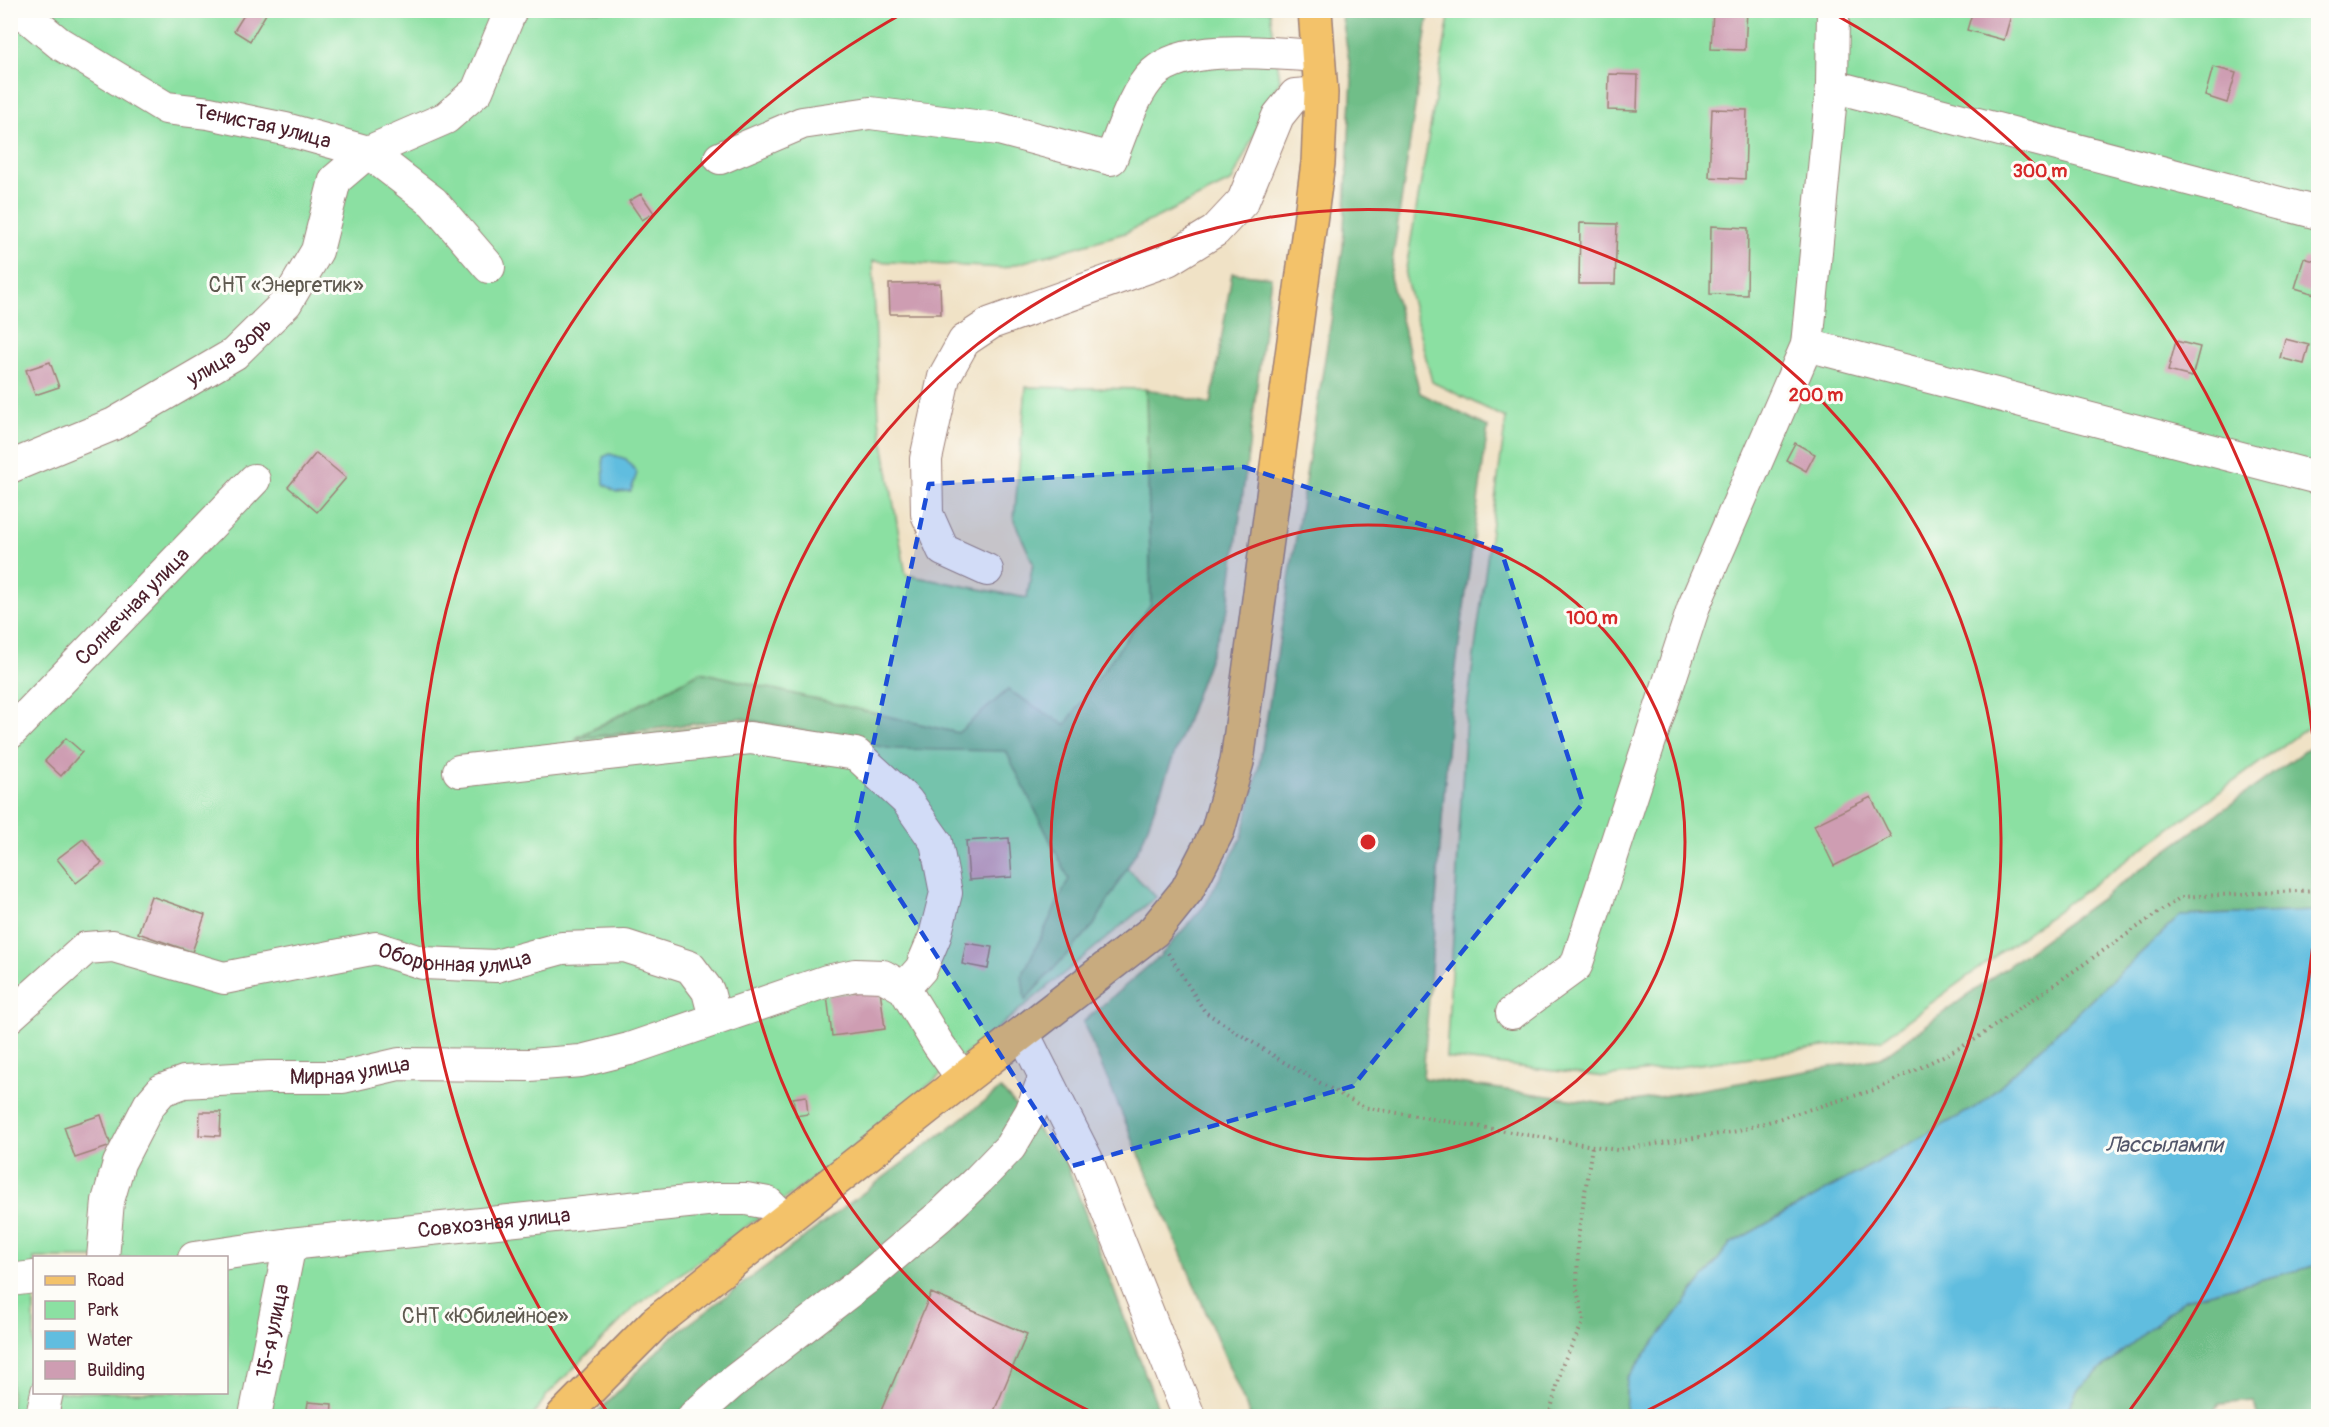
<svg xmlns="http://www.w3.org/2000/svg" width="2329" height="1427" viewBox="0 0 2329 1427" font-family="Pangolin,sans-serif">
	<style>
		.green { fill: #8be0a2; stroke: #6a8066; stroke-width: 1.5; fill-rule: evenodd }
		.forest { fill: #70be88; stroke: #5d6e5a; stroke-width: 1.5 }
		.water { fill: #61bddf; stroke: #566e85; stroke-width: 1.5 }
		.building { fill: #ce9db2 }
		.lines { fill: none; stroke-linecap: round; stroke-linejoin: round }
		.minor-casing { stroke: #9d8078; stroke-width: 34 }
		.major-casing { stroke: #9d8078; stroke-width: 36 }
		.path { stroke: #9d8078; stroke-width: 4; stroke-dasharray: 1.5 4.5; stroke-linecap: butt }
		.minor { stroke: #fff; stroke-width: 32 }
		.major { stroke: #f3c26a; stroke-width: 33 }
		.marked { fill: #1d4ed8; fill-opacity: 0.2; stroke: #1d4ed8; stroke-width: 4.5; stroke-dasharray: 12 8; stroke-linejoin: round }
		.ring { fill: none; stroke: #d62828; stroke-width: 3 }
		.labels { text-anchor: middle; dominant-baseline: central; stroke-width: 6; stroke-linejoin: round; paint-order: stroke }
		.street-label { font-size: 21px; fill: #4a1f2b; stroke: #fdfcf7 }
		.park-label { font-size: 21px; fill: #5e594f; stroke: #fdfcf7 }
		.water-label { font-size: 22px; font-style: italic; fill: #52566a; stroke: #fdfcf7 }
		.centre { fill: #d62828; stroke: #fdfcf7; stroke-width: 3 }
		.ring-label { font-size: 18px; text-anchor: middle; font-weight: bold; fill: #d62828; stroke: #fdfcf7; stroke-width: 6; stroke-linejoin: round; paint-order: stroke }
	</style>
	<rect width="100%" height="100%" fill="#fdfcf7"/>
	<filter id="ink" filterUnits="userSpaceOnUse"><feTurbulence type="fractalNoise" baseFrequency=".0167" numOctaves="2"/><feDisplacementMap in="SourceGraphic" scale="12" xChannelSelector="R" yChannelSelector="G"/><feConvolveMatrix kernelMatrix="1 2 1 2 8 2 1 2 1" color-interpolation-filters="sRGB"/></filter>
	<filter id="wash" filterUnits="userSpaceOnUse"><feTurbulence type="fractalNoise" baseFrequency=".008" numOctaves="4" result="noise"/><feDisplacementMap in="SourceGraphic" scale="24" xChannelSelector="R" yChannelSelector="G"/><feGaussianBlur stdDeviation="1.35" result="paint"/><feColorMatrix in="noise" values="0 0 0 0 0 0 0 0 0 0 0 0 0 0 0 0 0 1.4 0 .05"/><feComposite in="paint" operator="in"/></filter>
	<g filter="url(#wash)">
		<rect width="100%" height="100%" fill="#f0e2c6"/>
		<!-- green -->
		<path class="green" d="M10,11H1270L1280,80L1232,181L1125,233L1003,268L873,261L879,419L906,575L1027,598L1033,563L1014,520L1026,387L1146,389L1151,604L1065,726L1008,690L958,733L701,672L576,738L639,734L750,721L875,742L1005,745L1156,897L832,1165L636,1306L547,1395L533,1416H11ZM34,1258H226V1392H34Z
			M1450,11H2318V720L1882,1039L1605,1077L1446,1058L1466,716L1506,418L1432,382L1405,275Z"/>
		<!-- forest -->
		<path class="forest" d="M1341,11H1429L1390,277L1420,393L1488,427L1450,713L1423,1078L1612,1105L1881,1058L2318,741V911L2180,916L1981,1104L1730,1244L1627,1378L1625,1416H1250L1083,1022L1160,956L1205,905L1242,837L1259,766L1343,247L1352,79Z
			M1232,273L1271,277L1228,608L1142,842L1094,925L1025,1000L1022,976L1069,879L1006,751L892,749L741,718L575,739L701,672L958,733L1008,690L1065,725L1151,604L1146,389L1211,404Z
			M1001,1089L1066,1162L1161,1416H594L668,1340Z
			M2318,1265V1416H2259L2253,1401L2220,1404L2210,1416H2064L2078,1389L2185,1299Z"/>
		<!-- water -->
		<path class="water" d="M610,454L626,459L637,473L631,491L616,492L604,484L603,457Z
			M2318,911V1265L2185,1299L2078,1389L2064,1416H1625L1627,1378L1730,1244L1981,1104L2180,916Z"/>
		<g id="blocks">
			<!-- building -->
			<path class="building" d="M247,10H260L266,14L250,41L234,31Z
				M1713,10H1747L1745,50L1711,49Z
				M1973,10L2012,12L2004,40L1967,30Z
				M2213,67L2236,73L2227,103L2205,96Z
				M1609,74L1638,75L1637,111L1608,110Z
				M1712,109L1747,110L1745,179L1709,177Z
				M641,194L654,213L642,220L629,201Z
				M1580,223L1617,224L1615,284H1579Z
				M1711,226L1748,228L1747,295L1710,294Z
				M2304,258L2318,262V295L2295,288Z
				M940,283L941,314H890L889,284Z
				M2285,339L2309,345L2304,364L2280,358Z
				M2176,341L2200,347L2192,377L2168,371Z
				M50,362L59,387L35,395L26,370Z
				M1795,443L1815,454L1806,471L1786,460Z
				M316,453L346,478L317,512L288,487Z
				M66,738L82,752L61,776L45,761Z
				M1871,797L1891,837L1834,866L1814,825Z
				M1009,838L1012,877L969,880L966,841Z
				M83,839L102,863L76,883L57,859Z
				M151,896L205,915L192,952L138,933Z
				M966,943L992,947L988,969L962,964Z
				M880,989L885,1029L832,1036L827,995Z
				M806,1096L808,1114L796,1116L793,1098Z
				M200,1112H221L220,1136L199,1135Z
				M101,1115L111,1146L75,1158L64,1127Z
				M931,1293L1027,1334L992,1416H890L880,1413Z
				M308,1402L332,1404L331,1416H306Z"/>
		</g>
	</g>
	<g filter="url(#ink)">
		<use href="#blocks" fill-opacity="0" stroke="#9d8078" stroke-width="1.5"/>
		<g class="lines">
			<defs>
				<g id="minor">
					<path id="s1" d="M19,10L59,43L166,108L209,113L285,129L368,152L433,202L489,267"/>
					<path d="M1832,86L2318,213"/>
					<path d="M720,158L802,123L870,113L999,129L1111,159C1121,134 1134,91 1154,73C1187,42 1276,54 1319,56"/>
					<path d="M1807,345L2318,478"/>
					<path id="s2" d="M10,467L114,424L234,354L286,303L317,251L335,180L368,152L446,118L477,91L511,10"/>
					<path d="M987,570L943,550L927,514L926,459L944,377L964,341L991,323L1168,260L1215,231L1243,201L1278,116L1295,95L1321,93"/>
					<path id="s3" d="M10,733L254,480"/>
					<path d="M459,771L750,738L856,754L907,801L936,842L946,893L935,936L921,969L904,988"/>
					<path d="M1512,1013L1576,966L1694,606L1807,345L1832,86L1833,10"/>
					<path id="s4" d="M10,1016L86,948L113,946L224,978L376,948L423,963L496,966L562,948L625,946L690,967L708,991L715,1018"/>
					<path d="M1023,1033L1087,1160L1189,1416"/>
					<path id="s5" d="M103,1258L108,1201L119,1163L149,1105L162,1090L184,1082L269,1077H343L399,1064L529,1065L581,1061L629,1049L827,981L855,975L883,976L904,988L938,1044L963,1079"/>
					<path id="s6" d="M194,1258L290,1244L716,1199H746L768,1203L785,1220"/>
					<path d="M10,1280L34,1277"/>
					<path d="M42,1416L47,1392"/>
					<path id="s7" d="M255,1416L290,1244"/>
					<path d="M694,1416L734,1381L867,1278L941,1215L979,1179L1010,1147L1031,1112L1045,1076"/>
				</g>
				<path id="major" d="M563,1416L655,1323L963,1079L1154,931L1187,890L1218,830L1237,762L1318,163L1321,93L1315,10"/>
			</defs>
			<!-- minor casing -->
			<use href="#minor" class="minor-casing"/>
			<!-- major casing -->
			<use href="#major" class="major-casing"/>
			<!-- path -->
			<path class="path" d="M1168,953L1205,1012L1285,1063L1363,1107L1617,1150L1738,1131L1877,1089L1971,1042L2181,897L2318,890
				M1549,1416L1563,1363L1584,1321L1577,1290L1578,1238L1592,1146"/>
			<!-- minor -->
			<use href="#minor" class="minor"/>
			<!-- major -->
			<use href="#major" class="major"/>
		</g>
	</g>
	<!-- marked area -->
	<path class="marked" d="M1244,467L1501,550L1583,803L1353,1086L1072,1166L855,829L929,484Z"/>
	<!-- distance rings -->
	<g class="ring">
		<circle cx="1368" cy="842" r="317"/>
		<path d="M1100 1416A633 633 0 1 1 1636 1416"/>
		<path d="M609 1414A950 950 0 0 1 907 11M1829 11A950 950 0 0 1 2127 1414"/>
	</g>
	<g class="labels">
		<!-- street labels -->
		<g class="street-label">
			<text stroke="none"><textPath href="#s1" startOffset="276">Тенистая улица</textPath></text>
			<text stroke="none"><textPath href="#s2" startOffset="249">улица Зорь</textPath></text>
			<text stroke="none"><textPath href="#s3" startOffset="176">Солнечная улица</textPath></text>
			<text stroke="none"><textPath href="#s4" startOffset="480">Оборонная улица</textPath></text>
			<text stroke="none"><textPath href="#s5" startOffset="372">Мирная улица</textPath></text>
			<text stroke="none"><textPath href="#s6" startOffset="302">Совхозная улица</textPath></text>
			<text stroke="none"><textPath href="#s7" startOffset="87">15-я улица</textPath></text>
		</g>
		<!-- park labels -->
		<g class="park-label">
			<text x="286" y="285">СНТ «Энергетик»</text>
			<text x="485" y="1316">СНТ «Юбилейное»</text>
		</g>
		<!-- water labels -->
		<g class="water-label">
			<text x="2164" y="1145">Лассылампи</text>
		</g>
	</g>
	<circle cx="1368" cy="842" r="9" class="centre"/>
	<g class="ring-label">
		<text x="2040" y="177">300 m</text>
		<text x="1816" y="401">200 m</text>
		<text x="1592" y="624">100 m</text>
	</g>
	<!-- margin -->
	<rect width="2329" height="1427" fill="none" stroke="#fdfcf7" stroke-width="36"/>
	<!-- legend -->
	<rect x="33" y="1256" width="195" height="138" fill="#fdfcf7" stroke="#b5a4a5" stroke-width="1.5"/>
	<rect x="45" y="1276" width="30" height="9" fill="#f3c26a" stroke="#b5a4a5" stroke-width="1.5"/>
	<text x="87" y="1286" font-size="18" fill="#4a1f2b">Road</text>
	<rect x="45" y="1301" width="30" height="18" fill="#8be0a2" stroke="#b5a4a5" stroke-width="1.5"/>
	<text x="87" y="1316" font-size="18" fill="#4a1f2b">Park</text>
	<rect x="45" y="1331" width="30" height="18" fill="#61bddf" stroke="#b5a4a5" stroke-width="1.5"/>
	<text x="87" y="1346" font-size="18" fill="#4a1f2b">Water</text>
	<rect x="45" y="1361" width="30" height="18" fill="#ce9db2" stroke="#b5a4a5" stroke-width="1.5"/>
	<text x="87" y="1376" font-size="18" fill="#4a1f2b">Building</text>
</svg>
